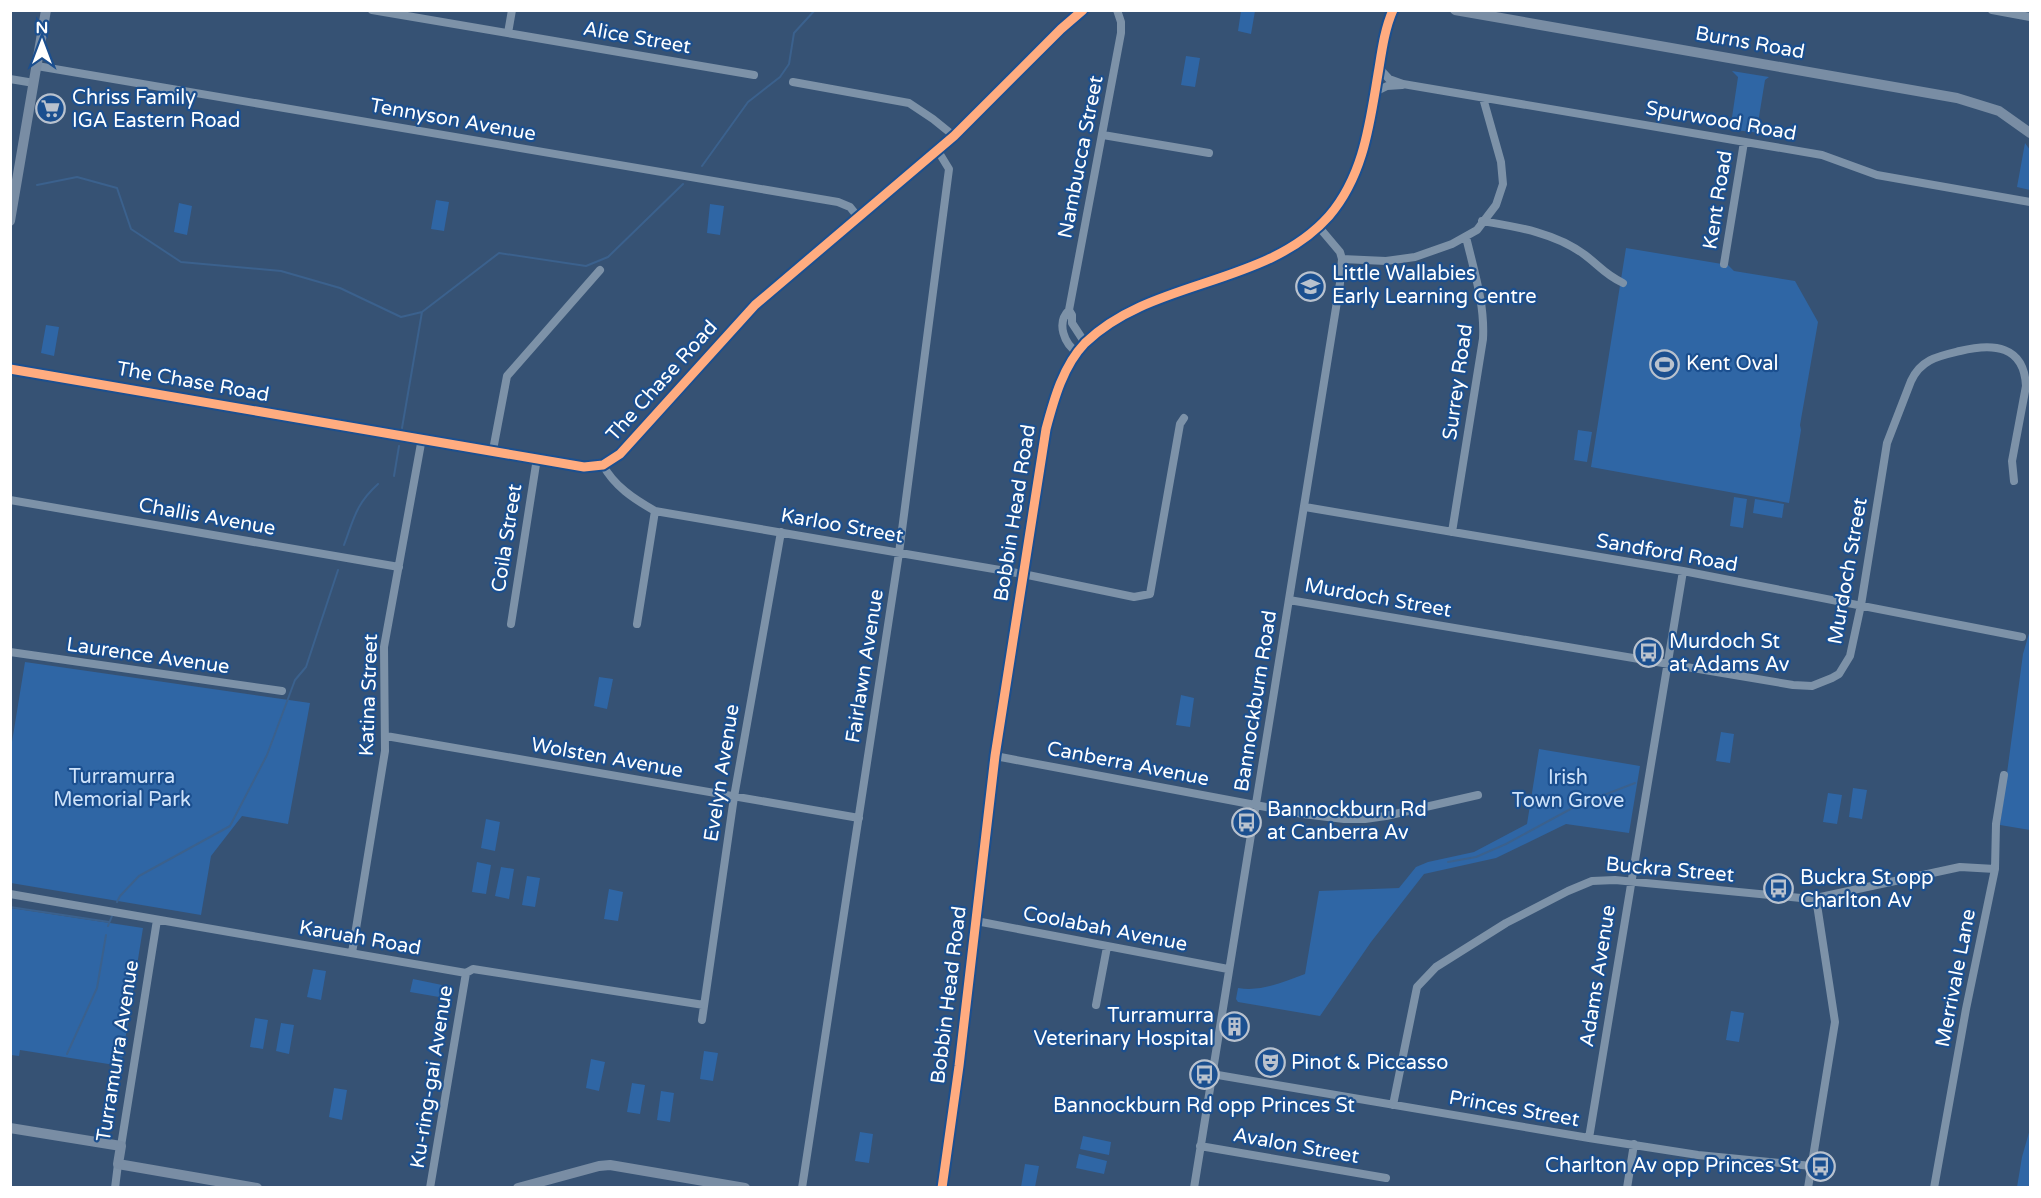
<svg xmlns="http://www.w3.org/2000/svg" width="2041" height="1198" viewBox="0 0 2041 1198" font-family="'Varela Round',sans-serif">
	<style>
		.green { fill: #2f66a5 }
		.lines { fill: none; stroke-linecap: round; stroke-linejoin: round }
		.stream { stroke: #3b618d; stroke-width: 2 }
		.street { stroke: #7d92a8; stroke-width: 8 }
		.secondary { stroke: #798da4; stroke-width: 10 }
		.cycleway-casing { stroke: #1b4f8f; stroke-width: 13 }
		.cycleway { stroke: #ffac80; stroke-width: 9 }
		.labels { text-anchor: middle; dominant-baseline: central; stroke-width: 4.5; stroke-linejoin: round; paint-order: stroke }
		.street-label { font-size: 20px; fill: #fff; stroke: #1b4f8f }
		.poi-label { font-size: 20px; fill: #fff; stroke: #1b4f8f; text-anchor: start }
		.park-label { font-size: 20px; fill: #cfe3fa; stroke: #1b4f8f }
	</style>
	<rect width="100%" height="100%" fill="#365274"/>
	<!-- green -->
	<path class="green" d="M1241,11H1255L1251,34L1238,31Z
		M1186,56L1200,58L1195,87L1181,85Z
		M1732,71L1769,77L1765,80L1757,129L1760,133L1727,129L1731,124L1738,77Z
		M2025,143L2030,150V190L2017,187Z
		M436,200L449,202L444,231L431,229Z
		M179,203L192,206L187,235L174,232Z
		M710,204L724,206L720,235L707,233Z
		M1626,248L1728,265L1734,271L1795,281L1818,322L1800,425L1801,430L1789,503L1591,467Z
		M46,325L59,327L54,356L41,353Z
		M1578,430L1592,432L1587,462L1574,460Z
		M1734,497L1747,499L1743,528L1730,526Z
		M1755,499L1784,504L1782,518L1753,513Z
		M2030,630V830L2000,825L2023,654Z
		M25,662L310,703L288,824L242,816L211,856L201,915L11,883V748Z
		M599,677L613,679L607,709L594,706Z
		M1181,695L1194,698L1190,727L1176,725Z
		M1721,732L1734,734L1730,763L1716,761Z
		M1539,749L1640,766L1629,833L1566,824L1496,858L1424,874L1371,942L1320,1016L1238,1002L1236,999L1238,988C1262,992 1283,982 1305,974L1319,891L1399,888L1416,867L1428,862L1474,852L1527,824Z
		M1853,788L1867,790L1862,819L1849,817Z
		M1828,793L1842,795L1837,824L1823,822Z
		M486,819L500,822L495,851L481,848Z
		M477,862L491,865L486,894L472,892Z
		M501,867L514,869L509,899L495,896Z
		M527,876L540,878L535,907L522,905Z
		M609,889L623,892L618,921L604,919Z
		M11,908L143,928L121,1066L20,1050L19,1056L11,1055Z
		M313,969L326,971L321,1000L307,997Z
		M413,979L442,985L439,997L410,992Z
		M1731,1011L1744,1013L1739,1042L1726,1040Z
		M255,1018L268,1020L263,1049L250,1047Z
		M281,1023L294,1025L289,1054L276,1051Z
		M704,1051L718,1053L713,1081L700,1079Z
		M591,1059L605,1062L599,1091L586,1088Z
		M632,1083L645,1085L640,1114L627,1112Z
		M334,1088L347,1090L342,1120L329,1117Z
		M661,1091L674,1093L670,1122L657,1120Z
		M2030,1129V1187H2017L2022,1157Z
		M860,1132L873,1134L869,1163L855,1161Z
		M1083,1136L1111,1142L1109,1155L1080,1149Z
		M1079,1154L1107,1161L1104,1174L1076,1168Z
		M1025,1164L1039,1166L1035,1187H1021Z"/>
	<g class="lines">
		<!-- stream -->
		<path class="stream" d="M702,166L748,102L780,77L789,64L794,33L815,10
			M37,185L77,177L117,188L131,229L181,262L281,271L340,288L401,317L422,312L499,253L586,266L608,257L683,184
			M402,428L422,312
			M394,476L399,446
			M344,545C354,518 356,504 378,484
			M1448,862L1476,857L1506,844L1578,805L1635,783
			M117,902L120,896L139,876L230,826L267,755L295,680L306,667L338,570
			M10,907L109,922
			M108,926L112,916
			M67,1054L97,988L106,935"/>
		<!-- street -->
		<path class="street" d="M372,10L754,75
			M1992,10L2030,17
			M508,33L512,10
			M37,66L838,202L850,207L858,217
			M1379,68L1389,79L1403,84L1822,155L1877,175L2030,202
			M10,79L34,83
			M793,82L909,103L933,119L954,136
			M1375,92L1387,86L1402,85
			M1103,135L1209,153
			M1482,221C1518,227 1556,233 1585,255C1601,267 1604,274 1623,283
			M1342,259L1386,261L1415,257L1452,244L1477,230L1496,205L1503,184L1501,162L1483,98
			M1724,264L1744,142
			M1069,310L1072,315V323L1085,343
			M1078,353C1064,344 1056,323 1069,310L1121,33V22L1117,10
			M493,450L507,376L600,270
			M603,465C614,486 634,499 655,511L637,624
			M10,500L399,567
			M1305,507L1683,571L2022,637
			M655,511L1023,574L1134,597L1150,594L1180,424L1184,418
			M1452,532L1483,339C1485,304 1474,271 1466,237
			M1289,600L1793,685L1812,686L1832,678L1839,674L1850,656L1861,605L1887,443L1911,381C1921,359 1939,356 1960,351C1993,343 2024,345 2026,386L2012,461L2014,481
			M511,624L537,458
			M10,652L282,691
			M386,736L859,818
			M995,756L1303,814L1344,819H1365L1386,816L1478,795
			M10,894L466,973L473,969L704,1005
			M976,921L1228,969
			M352,953L385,751L384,647L422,438
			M1096,1005L1107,947
			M702,1020L734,797L781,532
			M1212,1074L1589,1138L1698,1155L1812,1166
			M1393,1105L1417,987L1436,967L1506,923L1568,891L1592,881L1615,880L1801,898H1816L1960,867L1995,869
			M1589,1138L1683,571
			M121,1146L157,920
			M1200,1146L1386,1178
			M115,1188L118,1164
			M430,1188L466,973
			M802,1188L899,553L949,169L938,151
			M1194,1188L1340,283L1342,259L1340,252L1318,226
			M1627,1188L1634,1144
			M1808,1188L1835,1022L1816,898
			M1934,1188L1966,1009L1995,869L1996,824L2004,775"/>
		<!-- secondary -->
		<path class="secondary" d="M1455,10L1957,98L1999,111L2030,133
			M10,221L46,10
			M10,369L584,467L603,465L620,454L755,305L954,136L1061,29L1083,10
			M10,1128L121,1146L118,1164L257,1188
			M518,1188L599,1166L610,1165L745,1188
			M942,1188L959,1066L995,756L1046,429C1054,399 1063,366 1085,343C1152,278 1266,287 1329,216C1365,174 1370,120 1379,68C1382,49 1385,28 1393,10"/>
		<defs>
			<path id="cycleway" d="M10,369L584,467L603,465L620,454L755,305L954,136L1061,29L1083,10
				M942,1188L959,1066L995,756L1046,429C1054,399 1063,366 1085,343C1152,278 1266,287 1329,216C1365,174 1370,120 1379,68C1382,49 1385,28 1393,10"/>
		</defs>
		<!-- cycleway casing -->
		<use href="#cycleway" class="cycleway-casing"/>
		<!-- cycleway -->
		<use href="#cycleway" class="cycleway"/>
	</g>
	<!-- icons -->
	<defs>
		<symbol id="supermarket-ring" viewBox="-11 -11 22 22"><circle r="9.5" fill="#1b4f8f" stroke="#b9c2ce" stroke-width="1.5"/><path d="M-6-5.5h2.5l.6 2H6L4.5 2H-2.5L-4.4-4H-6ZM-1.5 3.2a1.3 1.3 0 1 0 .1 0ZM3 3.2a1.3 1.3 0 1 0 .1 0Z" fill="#b9c2ce"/></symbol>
		<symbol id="school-ring" viewBox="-11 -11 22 22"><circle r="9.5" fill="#1b4f8f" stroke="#b9c2ce" stroke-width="1.5"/><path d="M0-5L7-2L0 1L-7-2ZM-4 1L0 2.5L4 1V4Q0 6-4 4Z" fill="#b9c2ce"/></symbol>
		<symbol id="stadium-ring" viewBox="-11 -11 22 22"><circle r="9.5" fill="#1b4f8f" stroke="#b9c2ce" stroke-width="1.5"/><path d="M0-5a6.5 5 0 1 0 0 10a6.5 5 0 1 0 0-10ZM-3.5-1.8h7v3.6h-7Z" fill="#b9c2ce"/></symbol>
		<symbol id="bus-ring" viewBox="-11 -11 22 22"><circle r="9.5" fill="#1b4f8f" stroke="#b9c2ce" stroke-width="1.5"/><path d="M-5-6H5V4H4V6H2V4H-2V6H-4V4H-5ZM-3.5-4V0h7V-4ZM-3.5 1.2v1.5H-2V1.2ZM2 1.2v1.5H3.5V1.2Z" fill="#b9c2ce"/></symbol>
		<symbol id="building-ring" viewBox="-11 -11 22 22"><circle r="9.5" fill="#1b4f8f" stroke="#b9c2ce" stroke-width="1.5"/><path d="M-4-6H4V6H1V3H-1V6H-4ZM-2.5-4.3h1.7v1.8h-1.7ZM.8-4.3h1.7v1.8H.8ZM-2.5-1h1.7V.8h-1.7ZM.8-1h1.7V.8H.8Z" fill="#b9c2ce"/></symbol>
		<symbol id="theatre-ring" viewBox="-11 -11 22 22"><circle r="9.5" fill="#1b4f8f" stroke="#b9c2ce" stroke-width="1.5"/><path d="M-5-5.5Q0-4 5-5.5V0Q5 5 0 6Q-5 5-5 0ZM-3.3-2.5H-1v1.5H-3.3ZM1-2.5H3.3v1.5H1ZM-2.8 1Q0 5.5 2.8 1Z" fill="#b9c2ce"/></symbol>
	</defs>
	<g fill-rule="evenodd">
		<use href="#supermarket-ring" x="34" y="92" width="33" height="33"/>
		<use href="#school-ring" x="1294" y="270" width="33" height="33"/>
		<use href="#stadium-ring" x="1648" y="348" width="33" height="33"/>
		<use href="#bus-ring" x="1632" y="636" width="33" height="33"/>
		<use href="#bus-ring" x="1230" y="806" width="33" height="33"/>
		<use href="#bus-ring" x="1762" y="872" width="33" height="33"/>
		<use href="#building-ring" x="1218" y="1010" width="33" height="33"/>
		<use href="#theatre-ring" x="1254" y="1046" width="33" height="33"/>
		<use href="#bus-ring" x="1188" y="1058" width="33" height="33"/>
		<use href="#bus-ring" x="1804" y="1150" width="33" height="33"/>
	</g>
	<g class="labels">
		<!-- street labels -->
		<g class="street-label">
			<text transform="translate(637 38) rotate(10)">Alice Street</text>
			<text transform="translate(1750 43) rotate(10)">Burns Road</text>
			<text transform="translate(453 120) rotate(10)">Tennyson Avenue</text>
			<text transform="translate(1721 121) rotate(10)">Spurwood Road</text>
			<text transform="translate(1081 157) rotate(-79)">Nambucca Street</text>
			<text transform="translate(1718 200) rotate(-81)">Kent Road</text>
			<text transform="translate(662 381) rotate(-48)">The Chase Road</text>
			<text transform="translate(193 382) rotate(10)">The Chase Road</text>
			<text transform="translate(1458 382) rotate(-82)">Surrey Road</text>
			<text transform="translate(1015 513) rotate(-81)">Bobbin Head Road</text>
			<text transform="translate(207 517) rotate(10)">Challis Avenue</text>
			<text transform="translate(842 526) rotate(10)">Karloo Street</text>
			<text transform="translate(507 538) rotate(-81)">Coila Street</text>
			<text transform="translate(1667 553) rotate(10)">Sandford Road</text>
			<text transform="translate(1848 571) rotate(-80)">Murdoch Street</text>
			<text transform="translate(1378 598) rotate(10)">Murdoch Street</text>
			<text transform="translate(148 656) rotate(8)">Laurence Avenue</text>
			<text transform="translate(865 666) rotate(-81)">Fairlawn Avenue</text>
			<text transform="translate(369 695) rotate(-88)">Katina Street</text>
			<text transform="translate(1256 701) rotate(-81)">Bannockburn Road</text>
			<text transform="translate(607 758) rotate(10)">Wolsten Avenue</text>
			<text transform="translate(1128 764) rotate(11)">Canberra Avenue</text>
			<text transform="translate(722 773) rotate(-81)">Evelyn Avenue</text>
			<text transform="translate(1670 870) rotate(5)">Buckra Street</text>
			<text transform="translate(1105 929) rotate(11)">Coolabah Avenue</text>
			<text transform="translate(360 938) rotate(10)">Karuah Road</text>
			<text transform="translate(1598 976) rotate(-81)">Adams Avenue</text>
			<text transform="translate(1956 978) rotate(-79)">Merrivale Lane</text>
			<text transform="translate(949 995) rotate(-83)">Bobbin Head Road</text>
			<text transform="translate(118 1051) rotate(-81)">Turramurra Avenue</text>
			<text transform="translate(432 1077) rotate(-81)">Ku-ring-gai Avenue</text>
			<text transform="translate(1514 1109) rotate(10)">Princes Street</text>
			<text transform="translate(1296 1146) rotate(10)">Avalon Street</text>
		</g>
		<!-- poi labels -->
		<g class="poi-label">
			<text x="72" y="98">Chriss Family<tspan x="72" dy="23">IGA Eastern Road</tspan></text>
			<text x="1332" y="274">Little Wallabies<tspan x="1332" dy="23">Early Learning Centre</tspan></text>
			<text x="1686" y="364">Kent Oval</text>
			<text x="1669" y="642">Murdoch St<tspan x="1669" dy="23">at Adams Av</tspan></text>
			<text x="1267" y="810">Bannockburn Rd<tspan x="1267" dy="23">at Canberra Av</tspan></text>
			<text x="1800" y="878">Buckra St opp<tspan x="1800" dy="23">Charlton Av</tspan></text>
			<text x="1214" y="1016" text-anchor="end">Turramurra<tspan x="1214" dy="23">Veterinary Hospital</tspan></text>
			<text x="1291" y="1063">Pinot &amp; Piccasso</text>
			<text x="1204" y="1106" text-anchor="middle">Bannockburn Rd opp Princes St</text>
			<text x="1799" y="1166" text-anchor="end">Charlton Av opp Princes St</text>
		</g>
		<!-- park labels -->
		<g class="park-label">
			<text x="122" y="777">Turramurra<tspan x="122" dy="23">Memorial Park</tspan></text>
			<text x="1568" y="778">Irish<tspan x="1568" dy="23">Town Grove</tspan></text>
		</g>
	</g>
	<!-- border -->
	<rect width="2041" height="1198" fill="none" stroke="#ffffff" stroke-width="24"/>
	<!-- north arrow -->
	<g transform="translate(42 42)" stroke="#1b4f8f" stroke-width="4.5" paint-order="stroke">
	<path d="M0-4.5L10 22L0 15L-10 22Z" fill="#ffffff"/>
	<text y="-9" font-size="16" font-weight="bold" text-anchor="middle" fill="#ffffff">N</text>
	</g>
</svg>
